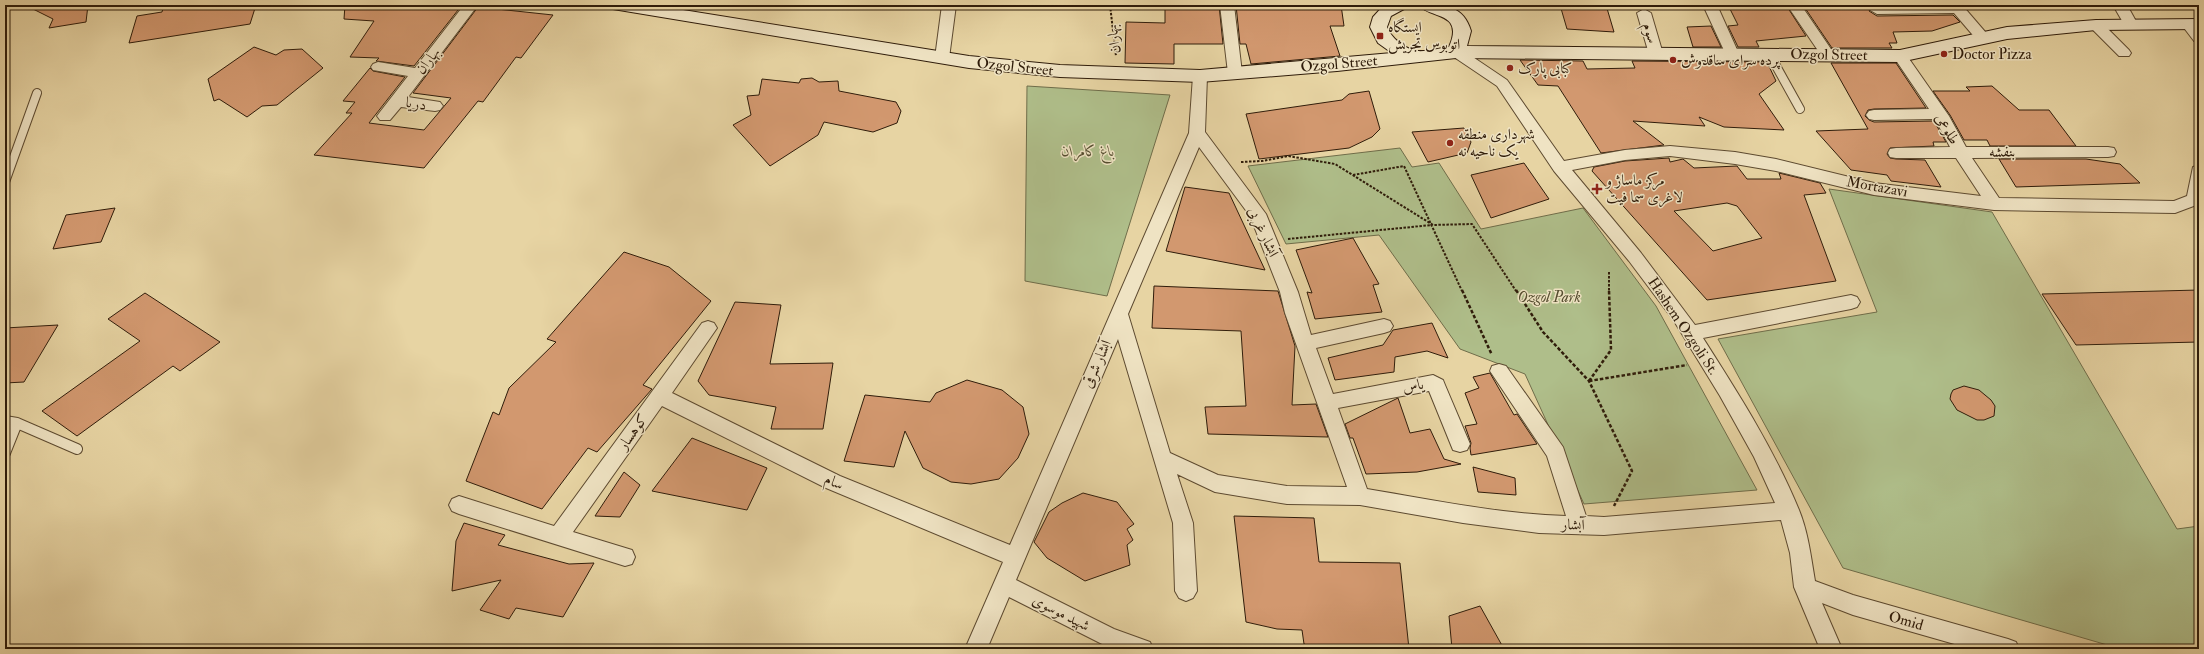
<svg xmlns="http://www.w3.org/2000/svg" width="2204" height="654" viewBox="0 0 2204 654" font-family="'IM FELL Double Pica',Amiri,serif">
	<style>
		.green { fill: #afbe8a; stroke: #6f6d4a }
		.building { fill: #d2986f; stroke: #2f1c0a; fill-rule: evenodd }
		.lines { fill: none; stroke-linecap: round; stroke-linejoin: round }
		.lane-far1-casing { stroke: #5d4a30; stroke-width: 10 }
		.lane-casing { stroke: #5d4a30; stroke-width: 12 }
		.street-casing { stroke: #5d4a30; stroke-width: 2 }
		.secondary-casing { stroke: #2f1c0a; stroke-width: 2 }
		.path-far1 { stroke: #2f1c0a; stroke-width: 2; stroke-dasharray: 2.5 1.5; stroke-linecap: butt }
		.path { stroke: #2f1c0a; stroke-width: 2.5; stroke-dasharray: 3.5 2; stroke-linecap: butt }
		.lane-far1 { stroke: #efe3c3; stroke-width: 8 }
		.lane { stroke: #efe3c3; stroke-width: 10 }
		.street { fill: #efe3c3; fill-rule: evenodd }
		.secondary { fill: #efe3c3; fill-rule: evenodd }
		.poi-dot { fill: #8f2418; stroke: #efe3c3; stroke-width: 1.5 }
		.labels { text-anchor: middle; dominant-baseline: central; stroke-width: 3; stroke-linejoin: round; paint-order: stroke }
		.poi-label { font-size: 15px; fill: #2f1c0a; stroke: #efe3c3; text-anchor: start }
		.street-label { font-size: 15px; fill: #2f1c0a; stroke: #efe3c3 }
		.park-label { font-size: 15px; font-style: italic; fill: #554d30; stroke: #efe3c3 }
	</style>
	<rect width="100%" height="100%" fill="#e7d4a3"/>
	<filter id="stains"><feTurbulence type="fractalNoise" baseFrequency=".005" numOctaves="4"/><feColorMatrix values="0 0 0 0 .2 0 0 0 0 .09 0 0 0 0 .02 0 0 0 .5 -.17"/></filter>
	<radialGradient id="worn" r=".72"><stop offset=".6" stop-color="#630" stop-opacity="0"/><stop offset="1" stop-color="#630" stop-opacity=".3"/></radialGradient>
	<!-- green -->
	<path class="green" d="M1027,86L1170,95L1107,296L1025,281Z
		M1400,148L1412,167L1439,163L1481,229L1583,208L1656,306L1757,490L1584,504L1525,374L1460,349L1379,235L1286,244L1248,166Z
		M1829,189L1992,212L2177,529L2199,526V649H2121L1843,568L1718,339L1877,312Z"/>
	<!-- building -->
	<path class="building" d="M25,5H88L86,22L49,28L53,19Z
		M164,5H256L250,24L129,43L137,16L162,12Z
		M345,5H462L414,66L376,61L379,58L350,57L374,21L344,19Z
		M1165,5H1219L1223,44H1174V64L1125,63L1126,22L1165,23Z
		M1236,5H1341L1344,26H1330L1340,56L1251,64L1246,44H1240Z
		M1560,5H1606L1614,32L1567,29Z
		M1728,5H1786L1806,36L1756,41L1759,47H1738L1728,26L1738,25Z
		M1803,5H1873L1869,11L1877,16L1953,15L1960,22L1932,31L1893,32L1897,43H1889L1892,48H1832Z
		M478,7L553,15L521,58L516,57L483,102L478,101L424,168L314,155L352,113H346L355,102L343,101L370,68L373,71L405,77L369,123L424,130L451,98L413,93Z
		M1711,26L1721,47H1693L1687,27Z
		M254,47L276,55L284,50L302,49L323,68L277,105L262,106L247,117L219,99L214,101L208,79Z
		M1520,60L1583,61L1587,69L1635,68L1632,61L1767,62L1776,81L1759,94L1784,130L1724,127L1699,117L1705,126L1633,121L1664,145L1601,153L1558,86L1538,85Z
		M1831,63H1896L1926,108L1874,109L1868,110L1865,116L1869,120L1874,122L1934,121L1946,142H1933L1934,146L1890,148L1887,154L1890,158L1896,159L1925,160L1941,187L1891,181L1887,175L1851,170L1816,131L1868,129Z
		M812,78L819,82L838,81L839,91L896,102L901,111L897,123L873,132L824,122L818,135L770,166L733,125L751,115L747,96L759,95L762,79L799,83L801,79Z
		M1992,86L2019,110H2049L2076,146H1990L1987,140H1964L1950,115L1933,91H1970L1966,87Z
		M1369,91L1380,129L1372,137L1349,148L1259,159L1246,114L1342,100L1349,94Z
		M1464,128L1471,142L1467,153L1428,162L1412,132Z
		M1669,158L1670,162L1683,159L1694,168L1737,166L1747,179H1781L1779,173L1820,183L1826,193L1804,195L1836,281L1707,300L1592,171L1594,167L1625,161ZM1727,203L1737,206L1762,238L1713,251L1674,211Z
		M1999,159H2086L2120,164L2140,183L2016,187Z
		M1524,163L1549,199L1491,218L1471,175Z
		M1185,187L1229,193L1265,270L1166,251Z
		M115,208L101,242L53,249L66,215Z
		M1353,238L1379,284L1373,285L1382,312L1315,319L1307,292L1312,293L1296,250Z
		M624,252L669,267L711,301L643,385L652,389L597,452L588,448L542,509L466,481L493,412L499,415L509,388L556,342L547,339Z
		M1154,286L1278,291L1295,346L1292,405L1316,404L1328,437L1208,434L1205,407L1246,406L1241,331L1152,328Z
		M2199,290V342L2076,345L2042,294Z
		M145,293L220,342L180,371L173,366L77,436L42,411L140,341L108,319Z
		M735,302L781,305L770,364L833,363L823,429H771L776,407L709,395L698,381Z
		M1432,323L1448,358L1427,351L1395,357L1394,372L1335,380L1328,358L1383,345L1393,330Z
		M58,325L24,382L5,383V328Z
		M1490,373L1514,415L1517,414L1537,444L1471,455L1470,448L1471,443L1465,426L1477,424L1465,393L1479,388L1473,377Z
		M967,380L1002,390L1023,407L1029,434L1018,458L999,479L971,484L951,482L923,468L905,431L894,467L844,461L865,395L930,402L936,393Z
		M1964,386L1979,390L1991,400L1995,406L1994,416L1984,420H1977L1957,410L1950,399L1951,394L1953,390Z
		M1398,398L1410,433L1430,429L1444,459L1461,464L1417,472L1366,474L1353,438H1350L1345,424Z
		M692,438L767,468L747,510L652,491Z
		M1473,467L1515,478L1516,495L1478,492Z
		M624,472L640,485L620,517L595,516Z
		M1083,493L1117,502L1134,524L1127,529L1133,540L1127,545L1130,565L1085,581L1047,558L1034,542L1049,512L1062,503Z
		M1234,516L1314,518L1319,562L1400,563L1409,649H1319L1304,644L1302,630L1277,629L1246,622Z
		M464,523L505,535L498,545L569,564L594,563L563,617L516,608L509,619L480,610L501,580L452,591L456,541Z
		M1480,606L1504,649H1452L1449,616Z"/>
	<g class="lines">
		<defs>
			<path id="lane-far1" d="M1770,55L1800,109
				M5,182L37,93"/>
			<path id="lane" d="M5,421L17,423L77,449
				M5,453L17,423"/>
			<path id="street" d="M464,5H478L408,97L440,102L443,106L440,110L435,111L401,107L390,120H380L377,116L380,112L408,76L373,70L371,67L373,64L378,62L415,68Z
				M942,5H956L949,58L947,61H937L935,58Z
				M1220,5H1234L1242,73L1240,76H1230L1228,73Z
				M1703,5H1717L1739,54L1737,57H1727Z
				M1787,5H1801L1835,55L1833,58H1823Z
				M1962,5L1987,34L1989,37L1987,40H1977L1954,13L1877,14L1870,10L1877,6Z
				M2113,5H2127L2137,23L2135,26H2125Z
				M1644,9L1651,13L1663,54L1661,57H1651L1649,54L1637,13Z
				M2188,20C2200,23 2199,32 2199,43L2194,41L2181,24L2183,21Z
				M2096,21L2101,22L2129,50L2131,53L2129,56H2119L2091,28L2089,25L2091,22Z
				M1456,47L1461,49L1507,80L1564,161L1625,150L1670,146L1735,152L1776,159L1874,183L1981,196L1956,158H1896L1890,157L1888,153L1890,149L1896,148L1950,147L1935,119L1874,120L1869,119L1866,115L1869,111L1874,110L1929,109L1893,56L1895,53H1905L1949,116L1966,147H2108L2114,148L2116,152L2114,156L2108,157L1972,158L1999,198L2174,201L2187,196L2193,167L2199,165V204L2175,213L1994,210L1874,195L1776,171L1735,164L1670,156L1625,160L1572,170L1641,253L1695,325L1851,295L1857,297L1860,302L1857,307L1851,309L1703,338C1738,393 1774,449 1799,510C1808,532 1811,557 1815,581L1853,595L2008,639L2016,642L2019,649H1972L1853,615L1822,603L1842,649H1820L1794,587L1790,553L1781,520L1604,535L1539,533L1463,523L1360,505L1287,504L1215,492L1177,474L1193,523L1197,591L1193,598L1186,601L1179,598L1175,591L1173,523L1118,339L1016,580L1114,629L1150,642L1153,649H1113L1108,647L1009,597L987,649H965L1003,562L826,488L662,406L573,532L632,550L635,557L632,564L625,566L459,514L452,511L449,505L452,499L459,496L554,526L702,323L708,321L714,323L717,328L672,393L840,476L1010,545L1189,133L1193,76L1195,73H1205L1207,76L1205,132L1266,214L1298,292L1311,335L1384,319L1390,321L1393,326L1390,331L1384,333L1316,348L1333,394L1433,375L1443,380L1445,385L1470,444L1467,450L1460,452L1453,450L1429,391L1338,408L1367,489C1433,500 1499,514 1566,516L1547,456L1490,371L1492,366L1499,364L1506,366L1563,447L1586,516L1604,517L1775,503L1754,457L1720,396L1674,321L1629,261L1554,171L1497,86L1451,55L1449,52L1451,49ZM1199,147L1250,216L1280,292L1285,313L1347,487L1287,486L1218,475L1170,453L1128,314Z"/>
			<path id="secondary" d="M610,5H652L969,56L1060,65L1200,70L1392,53L1378,43L1370,27L1373,17L1384,5H1407L1404,9L1391,16L1387,27C1391,38 1405,49 1417,51C1427,52 1439,48 1449,47C1465,11 1429,19 1419,5C1443,5 1463,4 1471,31L1467,46L1900,50L2007,27L2096,20L2199,19V29L2096,30L2007,39L1900,62L1456,58L1337,71L1200,82L1060,77L969,68L619,10L613,9Z"/>
		</defs>
		<!-- lane-far1 casing -->
		<use href="#lane-far1" class="lane-far1-casing"/>
		<!-- lane casing -->
		<use href="#lane" class="lane-casing"/>
		<!-- street casing -->
		<use href="#street" class="street-casing"/>
		<!-- secondary casing -->
		<use href="#secondary" class="secondary-casing"/>
		<!-- path-far1 -->
		<path class="path-far1" d="M1110,5L1116,56
			M1241,162L1262,161L1288,156L1335,164L1433,225L1472,224L1516,291
			M1353,175L1404,166L1462,291
			M1288,239L1432,225
			M1609,272V291"/>
		<!-- path -->
		<path class="path" d="M1462,290L1492,355
			M1516,290L1543,332L1589,381L1632,471L1614,506
			M1589,381L1687,365
			M1589,381L1611,350L1609,290"/>
		<!-- lane-far1 -->
		<use href="#lane-far1" class="lane-far1"/>
		<!-- lane -->
		<use href="#lane" class="lane"/>
		<!-- street -->
		<use href="#street" class="street"/>
		<!-- secondary -->
		<use href="#secondary" class="secondary"/>
	</g>
	<!-- markers -->
	<g class="poi-dot">
		<rect x="1376" y="32" width="8" height="8" rx="2"/>
		<circle cx="1944" cy="54" r="4"/>
		<circle cx="1673" cy="60" r="4"/>
		<circle cx="1510" cy="68" r="4"/>
		<circle cx="1450" cy="143" r="4"/>
		<path d="M1595 183h4v4h4v4h-4v4h-4v-4h-4v-4h4z"/>
	</g>
	<g class="labels">
		<!-- poi labels -->
		<g class="poi-label">
			<text x="1388" y="27">ایستگاه<tspan x="1388" dy="17">اتوبوس تجریش</tspan></text>
			<text x="1952" y="54">Doctor Pizza</text>
			<text x="1681" y="60">پرده سرای ساقدوش</text>
			<text x="1518" y="68">کبابی پارک</text>
			<text x="1458" y="134">شهرداری منطقه<tspan x="1458" dy="17">یک ناحیه نه</tspan></text>
			<text x="1606" y="180">مرکز ماساژ و<tspan x="1606" dy="17">لاغری سما فیت</tspan></text>
		</g>
		<!-- street labels -->
		<g class="street-label">
			<text transform="translate(1650 33) rotate(73)">سوم</text>
			<text transform="translate(1114 39) rotate(-97)">بهاران</text>
			<text transform="translate(1829 55) rotate(1)">Ozgol Street</text>
			<text transform="translate(428 61) rotate(-52)">بهاران</text>
			<text transform="translate(1339 64) rotate(-5)">Ozgol Street</text>
			<text transform="translate(1015 67) rotate(6)">Ozgol Street</text>
			<text transform="translate(416 104) rotate(9)">دریا</text>
			<text transform="translate(1947 129) rotate(60)">طلوعی</text>
			<text transform="translate(2002 152) rotate(-1)">بنفشه</text>
			<text transform="translate(1877 187) rotate(10)">Mortazavi</text>
			<text transform="translate(1263 232) rotate(65)">آبشار غربی</text>
			<text transform="translate(1683 326) rotate(56)">Hashem Ozgoli St.</text>
			<text transform="translate(1097 364) rotate(-66)">آبشار شرقی</text>
			<text transform="translate(1413 386) rotate(-11)">یاس</text>
			<text transform="translate(633 432) rotate(-54)">کوهسار</text>
			<text transform="translate(834 482) rotate(24)">سام</text>
			<text transform="translate(1573 525) rotate(2)">آبشار</text>
			<text transform="translate(1061 613) rotate(27)">شهید موسوی</text>
			<text transform="translate(1906 621) rotate(16)">Omid</text>
		</g>
		<!-- park labels -->
		<g class="park-label">
			<text x="1088" y="151">باغ کامران</text>
			<text x="1549" y="297">Ozgol Park</text>
		</g>
	</g>
	<!-- margin -->
	<rect width="2204" height="654" fill="none" stroke="#e7d4a3" stroke-width="20"/>
	<rect x="6" y="6" width="2192" height="642" fill="none" stroke="#2f1c0a" stroke-width="2"/>
	<rect x="10" y="10" width="2184" height="634" fill="none" stroke="#2f1c0a"/>
	<rect width="100%" height="100%" filter="url(#stains)"/>
	<rect width="100%" height="100%" fill="url(#worn)"/>
</svg>
